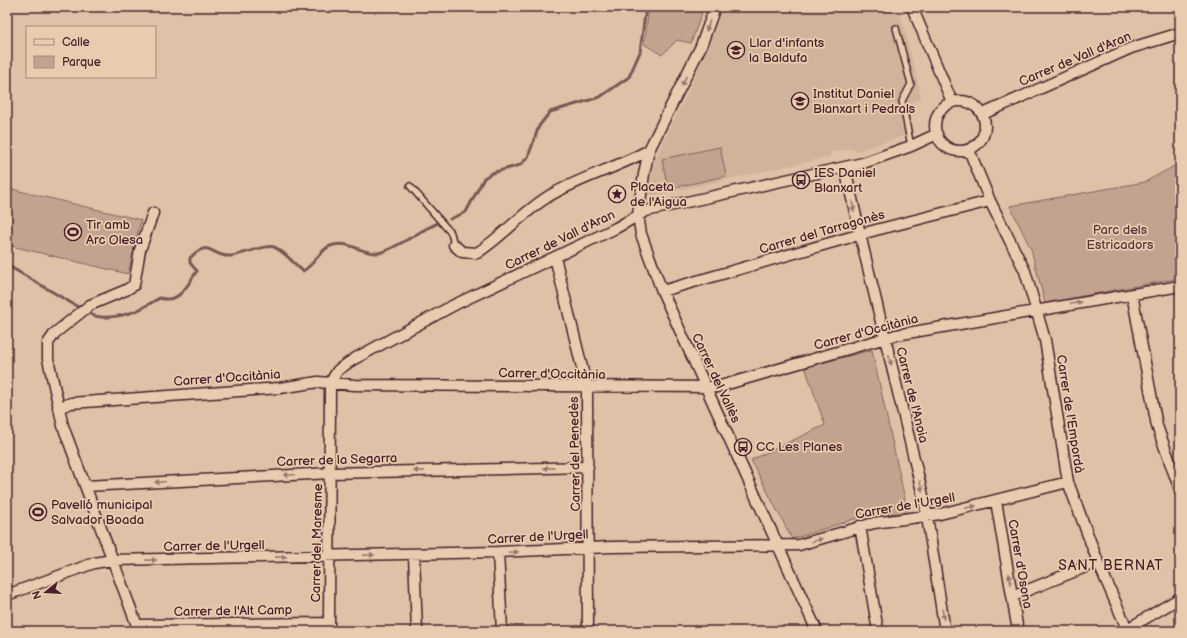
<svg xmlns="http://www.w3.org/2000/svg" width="1187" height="638" viewBox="0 0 1187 638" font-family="'Balsamiq Sans',sans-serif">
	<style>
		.built { fill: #d0b39b }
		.green { fill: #c3a390; stroke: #86615e }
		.water { fill: #9e7b70; stroke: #7c5654 }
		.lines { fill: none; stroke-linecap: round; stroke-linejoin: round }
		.stream { stroke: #7c5654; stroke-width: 3 }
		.lane-casing { stroke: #4a1f2b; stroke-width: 8 }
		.street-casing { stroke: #4a1f2b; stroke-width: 13 }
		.lane { stroke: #e8ccaf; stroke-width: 5 }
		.street { stroke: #e8ccaf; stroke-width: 10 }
		.oneway { fill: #99766d }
		.labels { text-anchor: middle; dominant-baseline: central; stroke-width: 3.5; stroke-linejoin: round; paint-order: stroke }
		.poi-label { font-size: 13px; fill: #4a1f2b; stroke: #e8ccaf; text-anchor: start }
		.street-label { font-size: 13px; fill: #4a1f2b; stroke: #e8ccaf }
		.park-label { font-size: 13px; fill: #5c333a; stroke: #e8ccaf }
		.neighbourhood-label { font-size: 14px; letter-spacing: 1px; fill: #4a1f2b; stroke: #e8ccaf }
	</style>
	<rect width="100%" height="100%" fill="#dec2a7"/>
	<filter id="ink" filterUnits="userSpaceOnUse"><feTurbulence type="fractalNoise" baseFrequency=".025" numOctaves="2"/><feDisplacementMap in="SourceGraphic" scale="8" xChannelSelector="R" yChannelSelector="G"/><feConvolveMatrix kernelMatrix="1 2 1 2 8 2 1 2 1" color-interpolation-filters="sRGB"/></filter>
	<g filter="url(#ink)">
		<!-- built -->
		<path class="built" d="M723,7H896L902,20L922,99L912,102L909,112L914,133L856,151L852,149L832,152L829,157L652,196L648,192L655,159L690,88Z"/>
		<!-- green -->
		<path class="green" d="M649,7H704L691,43L677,40L662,55L644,44Z
			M720,147L726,176L668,189L662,159Z
			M1180,163V278L1045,303L1031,249L1010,206L1145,182Z
			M7,188L141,220L128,274L7,245Z
			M872,350L908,513L870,514L792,539L751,460L825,425L805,367Z"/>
		<!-- water -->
		<path class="water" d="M7,395L10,409L7,423Z"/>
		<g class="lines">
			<!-- stream -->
			<path class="stream" d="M450,219L466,212L484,178L492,173L520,165L528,157L539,126L550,112L600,97L629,77L640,52L646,7
				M7,265L78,307
				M90,314C103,321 128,315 140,309C147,306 153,301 160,298C180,304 187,285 197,271L190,263V258C209,237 212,258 231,256C242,255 265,244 274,247C284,251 294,264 303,271C314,265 320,250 330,246C348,239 361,254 378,253C392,251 421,230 436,224"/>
			<defs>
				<path id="lane" d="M896,28L911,84L902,101L911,146
					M410,186L451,233L454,245"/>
				<path id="street" d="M715,7L701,46L649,150L644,174L638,215L641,234L662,291L817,631
					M912,7L952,102
					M935 126a25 25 0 1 1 50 0a25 25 0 1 1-50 0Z
					M983,114L1131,48L1180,33
					M969,150L990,201L1025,271L1045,340L1068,482L1098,562L1128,631
					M845,168L863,247L925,504L945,631
					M454,245L462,252L477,253C503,236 523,212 549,196C581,177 617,168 649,150
					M555,257L587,388L588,631
					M662,291L872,231L990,201
					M1132,294L1157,426L1180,490
					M330,383L338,370L354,359L456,304L616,228L646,211L863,163L911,146L937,134
					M58,408L71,403L280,388L318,382L355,385L717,387L896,335L1180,286
					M86,486L331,473L588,467
					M996,501L1018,631
					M860,526L878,631
					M498,552L502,631
					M414,555L417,631
					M7,595L94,563L112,560L498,552L611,547L799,545L874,523L940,514L1068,482
					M1013,596L1098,562
					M137,625L329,623
					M139,631L63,426L48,359V343L55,333L90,305L126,290L134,285L140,250L153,213
					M329,631L330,383
					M1124,631L1180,598"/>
			</defs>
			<!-- lane casing -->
			<use href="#lane" class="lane-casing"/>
			<!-- street casing -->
			<use href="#street" class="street-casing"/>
			<!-- lane -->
			<use href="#lane" class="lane"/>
			<!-- street -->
			<use href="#street" class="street"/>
		</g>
		<!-- one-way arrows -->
		<defs><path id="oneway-solid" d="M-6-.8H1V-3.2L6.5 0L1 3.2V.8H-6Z"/></defs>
		<g class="oneway">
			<use href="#oneway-solid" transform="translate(708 26) rotate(109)"/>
			<use href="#oneway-solid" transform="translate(684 81) rotate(117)"/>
			<use href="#oneway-solid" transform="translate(853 206) rotate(79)"/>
			<use href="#oneway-solid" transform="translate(1076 303) rotate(-9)"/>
			<use href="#oneway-solid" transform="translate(890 360) rotate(76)"/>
			<use href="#oneway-solid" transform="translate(549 468) rotate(179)"/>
			<use href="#oneway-solid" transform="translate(419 471) rotate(179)"/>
			<use href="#oneway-solid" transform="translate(289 475) rotate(177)"/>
			<use href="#oneway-solid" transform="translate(160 482) rotate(177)"/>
			<use href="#oneway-solid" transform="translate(921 486) rotate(76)"/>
			<use href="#oneway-solid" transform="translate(971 507) rotate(-13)"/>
			<use href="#oneway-solid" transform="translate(817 540) rotate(-18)"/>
			<use href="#oneway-solid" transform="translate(513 552) rotate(-2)"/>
			<use href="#oneway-solid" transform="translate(369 555) rotate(-1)"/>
			<use href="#oneway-solid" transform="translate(281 557) rotate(-1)"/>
			<use href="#oneway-solid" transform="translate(151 560) rotate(-1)"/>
			<use href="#oneway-solid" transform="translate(1010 579) rotate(-100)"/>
			<use href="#oneway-solid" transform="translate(943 614) rotate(81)"/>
		</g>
	</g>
	<!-- icons -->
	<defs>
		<symbol id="school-ring" viewBox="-11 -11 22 22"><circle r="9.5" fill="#e8ccaf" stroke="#4a1f2b" stroke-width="1.5"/><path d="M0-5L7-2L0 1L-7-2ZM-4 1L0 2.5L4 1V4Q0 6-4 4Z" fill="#4a1f2b"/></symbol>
		<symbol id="bus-ring" viewBox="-11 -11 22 22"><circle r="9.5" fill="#e8ccaf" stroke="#4a1f2b" stroke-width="1.5"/><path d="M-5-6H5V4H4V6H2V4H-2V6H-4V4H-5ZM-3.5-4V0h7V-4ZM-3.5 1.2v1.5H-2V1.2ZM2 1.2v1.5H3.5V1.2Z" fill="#4a1f2b"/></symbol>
		<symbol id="sight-ring" viewBox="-11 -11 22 22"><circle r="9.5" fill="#e8ccaf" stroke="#4a1f2b" stroke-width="1.5"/><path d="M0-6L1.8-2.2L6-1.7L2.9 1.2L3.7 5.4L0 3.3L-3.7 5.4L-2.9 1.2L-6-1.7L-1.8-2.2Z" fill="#4a1f2b"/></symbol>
		<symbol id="stadium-ring" viewBox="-11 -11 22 22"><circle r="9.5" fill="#e8ccaf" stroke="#4a1f2b" stroke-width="1.5"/><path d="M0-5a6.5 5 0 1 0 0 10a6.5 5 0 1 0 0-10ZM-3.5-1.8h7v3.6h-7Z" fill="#4a1f2b"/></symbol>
	</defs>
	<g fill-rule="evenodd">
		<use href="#school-ring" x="726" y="40" width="20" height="20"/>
		<use href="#school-ring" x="790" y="91" width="20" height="20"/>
		<use href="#bus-ring" x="791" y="170" width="20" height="20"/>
		<use href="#sight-ring" x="607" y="184" width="20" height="20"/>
		<use href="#stadium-ring" x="63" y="222" width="20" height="20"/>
		<use href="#bus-ring" x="733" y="437" width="20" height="20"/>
		<use href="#stadium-ring" x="28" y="502" width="20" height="20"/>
	</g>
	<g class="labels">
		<!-- poi labels -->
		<g class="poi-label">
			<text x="749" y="43">Llar d'infants<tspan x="749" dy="15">la Baldufa</tspan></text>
			<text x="813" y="94">Institut Daniel<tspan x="813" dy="15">Blanxart i Pedrals</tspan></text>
			<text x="814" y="173">IES Daniel<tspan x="814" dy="15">Blanxart</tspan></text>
			<text x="630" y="187">Placeta<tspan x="630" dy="15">de l'Aigua</tspan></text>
			<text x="86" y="225">Tir amb<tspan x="86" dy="15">Arc Olesa</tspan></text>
			<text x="756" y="447">CC Les Planes</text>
			<text x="51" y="505">Pavelló municipal<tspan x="51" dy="15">Salvador Boada</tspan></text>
		</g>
		<!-- street labels -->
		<g class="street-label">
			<text transform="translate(1075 59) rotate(-23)">Carrer de Vall d'Aran</text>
			<text transform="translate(822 232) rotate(-16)">Carrer del Tarragonès</text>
			<text transform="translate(560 240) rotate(-26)">Carrer de Vall d'Aran</text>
			<text transform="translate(866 332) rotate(-15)">Carrer d'Occitània</text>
			<text transform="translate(552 374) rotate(1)">Carrer d'Occitània</text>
			<text transform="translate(227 378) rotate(-4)">Carrer d'Occitània</text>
			<text transform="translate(716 378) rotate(65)">Carrer del Vallès</text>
			<text transform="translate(912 395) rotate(76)">Carrer de l'Anoia</text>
			<text transform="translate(1070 414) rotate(81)">Carrer de l'Empordà</text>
			<text transform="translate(575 454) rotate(-91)">Carrer del Penedès</text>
			<text transform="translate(337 460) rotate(-2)">Carrer de la Segarra</text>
			<text transform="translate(905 506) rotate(-10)">Carrer de l'Urgell</text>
			<text transform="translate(538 537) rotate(-3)">Carrer de l'Urgell</text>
			<text transform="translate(317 543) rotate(-89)">Carrer del Maresme</text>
			<text transform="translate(214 546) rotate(-1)">Carrer de l'Urgell</text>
			<text transform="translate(1020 564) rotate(80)">Carrer d'Osona</text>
			<text transform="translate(233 611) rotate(-1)">Carrer de l'Alt Camp</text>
		</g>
		<!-- park labels -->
		<g class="park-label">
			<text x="1120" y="230">Parc dels<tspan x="1120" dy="15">Estricadors</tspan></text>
		</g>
		<!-- neighbourhood labels -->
		<g class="neighbourhood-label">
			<text x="1111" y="565">SANT BERNAT</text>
		</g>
	</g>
	<!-- margin -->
	<rect width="1187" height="638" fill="none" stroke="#e8ccaf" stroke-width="24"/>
	<rect x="12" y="12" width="1163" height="614" fill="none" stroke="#4a1f2b" stroke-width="1.5" filter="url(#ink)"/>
	<!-- legend -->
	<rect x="26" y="26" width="130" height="52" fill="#e8ccaf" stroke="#a9877a"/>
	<rect x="34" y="39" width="20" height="6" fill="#e8ccaf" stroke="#a9877a"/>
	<text x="62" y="46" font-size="12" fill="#4a1f2b">Calle</text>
	<rect x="34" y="56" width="20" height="12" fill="#c3a390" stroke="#a9877a"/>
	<text x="62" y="66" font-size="12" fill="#4a1f2b">Parque</text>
	<!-- north arrow -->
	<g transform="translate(46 592) rotate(252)" stroke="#e8ccaf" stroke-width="3" paint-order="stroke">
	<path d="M0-3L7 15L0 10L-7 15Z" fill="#4a1f2b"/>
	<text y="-6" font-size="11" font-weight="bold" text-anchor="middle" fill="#4a1f2b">N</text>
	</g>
</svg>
